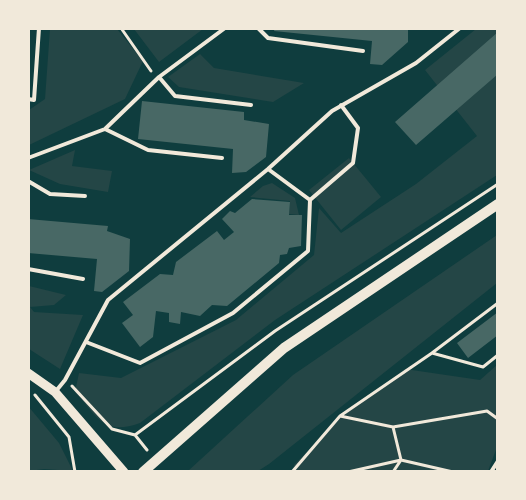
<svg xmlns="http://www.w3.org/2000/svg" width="526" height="500" viewBox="0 0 526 500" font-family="'PT Sans',sans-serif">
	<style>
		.green { fill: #244646 }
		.building { fill: #486865 }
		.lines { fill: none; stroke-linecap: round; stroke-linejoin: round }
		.path { stroke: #f1e9da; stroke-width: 3 }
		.service { stroke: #f1e9da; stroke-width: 4 }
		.tertiary { stroke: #f1e9da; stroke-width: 9 }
		.secondary { stroke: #f1e9da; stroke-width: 10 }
	</style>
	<rect width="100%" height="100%" fill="#0f3d3e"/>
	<!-- green -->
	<path class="green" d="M50,29H117L143,61L125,99L29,145V110L45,99Z
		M134,29H203L159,62Z
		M476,29H497V175L275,320L140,423C103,436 98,417 75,392L79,373L121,378L236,320L314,255L319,208L341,233L416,184L477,136L425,70Z
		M200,54L214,68L304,83L273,102L179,87L168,77Z
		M75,150L72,166L112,171L108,192L60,184L29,170Z
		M349,158L381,197L341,230L309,190Z
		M272,183L295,198L299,215L289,214L290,201L250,197L263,186Z
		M497,235V283L269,464L258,471H188L293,375Z
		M29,286L66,295L54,305L30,307L34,312L83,315L60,369L29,349Z
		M497,365V447L488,471L296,472L294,465L343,416L405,369L480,380Z
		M28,406L59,443L73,471L44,469L29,471Z"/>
	<!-- building -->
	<path class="building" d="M275,28H408V42L382,65L370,64L372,41L274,31Z
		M498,32V74L416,145L395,122Z
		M142,101L244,112V120L269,124L266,157L246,172L232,173L233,149L138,139Z
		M252,199L290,202L289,215H302L301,246L289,248L287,254L280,255L279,263L227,306L212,305L200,316L181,312L180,324L169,322V313L156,311L153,337L140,347L122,323L133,315L123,302L160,274L173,275L176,262L217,231L224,240L234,232L222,219L230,211L235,213Z
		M28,219L108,226L107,231L130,239L129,271L102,292L94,291L97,259L28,253Z
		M498,312V335L468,358L457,343Z"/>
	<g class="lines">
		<!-- path -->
		<path class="path" d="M121,28L151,71
			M432,353L483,367L498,355
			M72,386L112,429L135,435L275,331L498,184
			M35,395L69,437L75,472
			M340,416L393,427L487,411L498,419
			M393,427L401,460L393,472
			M135,435L147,450
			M292,472L340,416L432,353L498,303
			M348,472L401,460L453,472"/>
		<!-- service -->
		<path class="service" d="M258,28L268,38L363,51
			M159,77L175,96L251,105
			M28,99L34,100L39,28
			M105,129L148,150L222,158
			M28,158L105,129L159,77L225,28
			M28,181L50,194L85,196
			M310,200L353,163L358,128L341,105
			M28,269L83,279
			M86,342L140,363L233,313L308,251L310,200L268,169
			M56,391L65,380L108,300L268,169L332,111L416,63L460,28
			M491,472L498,461"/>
		<!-- tertiary -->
		<path class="tertiary" d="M28,373L55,392L124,472"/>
		<!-- secondary -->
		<path class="secondary" d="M143,472L284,348L498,204"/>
	</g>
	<!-- border -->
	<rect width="526" height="500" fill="none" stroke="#f1e9da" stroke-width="60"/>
</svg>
